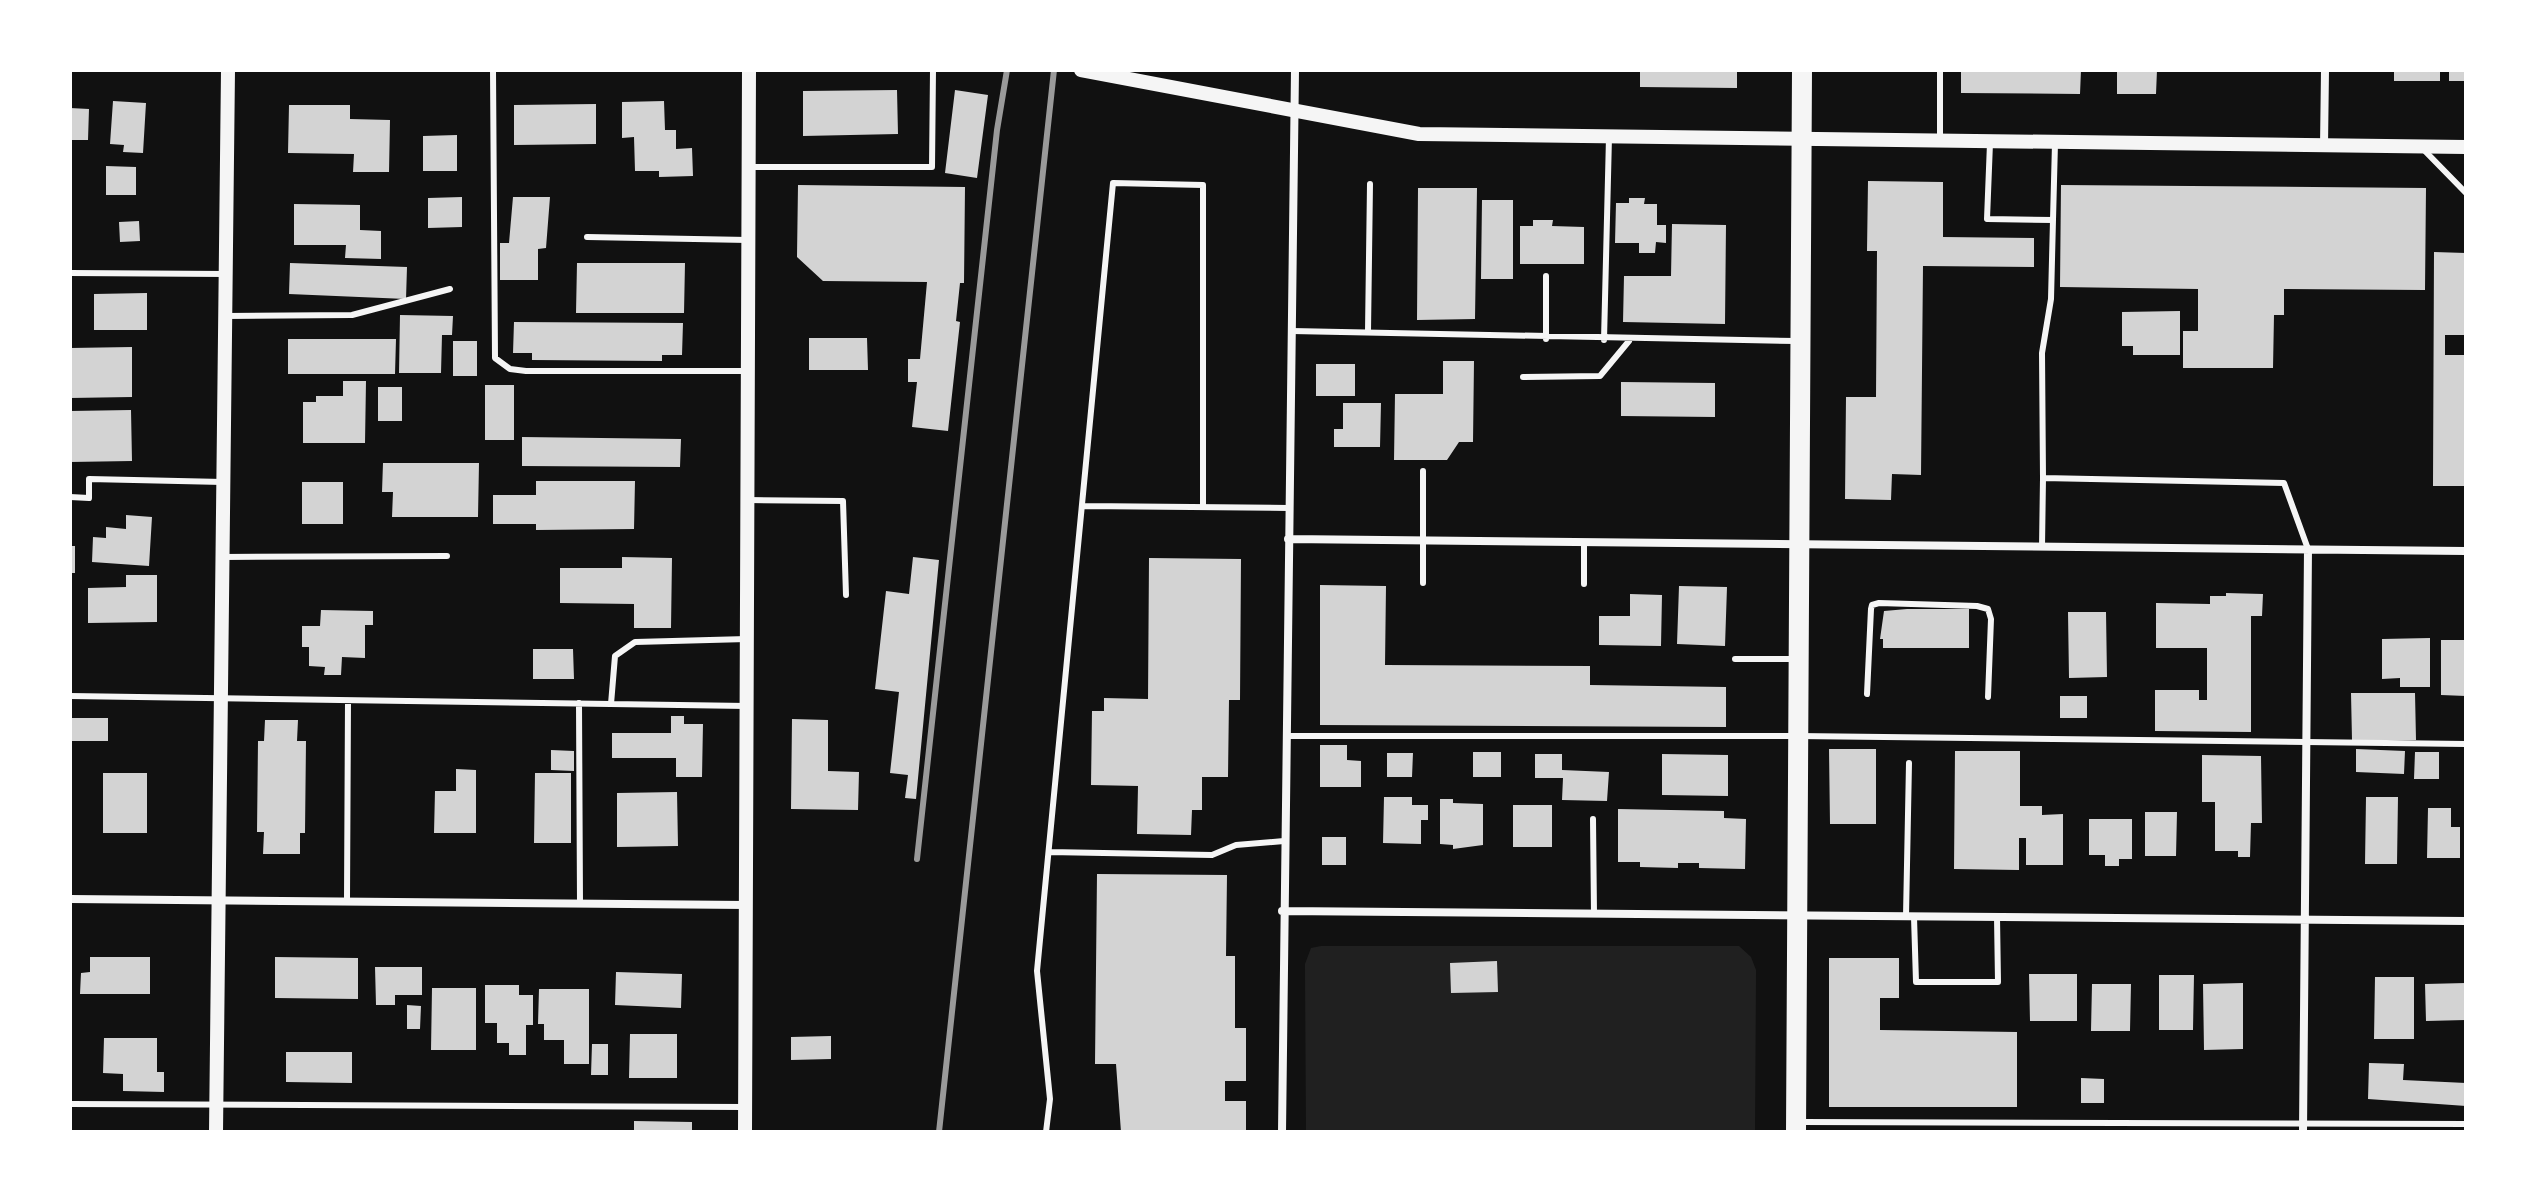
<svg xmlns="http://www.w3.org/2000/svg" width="2536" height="1202" viewBox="0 0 2536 1202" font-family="'Varela Round',sans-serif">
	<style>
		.green { fill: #202020 }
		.building { fill: #d3d3d3 }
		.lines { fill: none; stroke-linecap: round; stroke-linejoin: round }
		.service { stroke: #f5f5f5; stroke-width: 6 }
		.minor { stroke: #f5f5f5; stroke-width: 8 }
		.tertiary { stroke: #f5f5f5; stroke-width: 14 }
		.primary { stroke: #f5f5f5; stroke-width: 20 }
		.rail { stroke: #9a9a9a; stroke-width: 6 }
	</style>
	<rect width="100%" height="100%" fill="#111"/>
	<!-- green -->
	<path class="green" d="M1321,946H1739L1751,957L1756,970L1755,1132H1306L1305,964L1311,948Z"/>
	<!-- building -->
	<path class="building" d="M1640,70H1737V88L1640,87Z
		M1961,70H2081L2080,94L1961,93Z
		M2117,70H2157L2156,94H2117Z
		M2394,70H2440V81H2394Z
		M2449,70H2466V81H2449Z
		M897,90L898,134L803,136V91Z
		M955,90L988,95L977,178L945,173Z
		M113,101L146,103L143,153L123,152L124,145L110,144Z
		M664,101L665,130H676V149L692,148L693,176L659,177V171H635L634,137L622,138V102Z
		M596,104V144L514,145V105Z
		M289,105H350V119L390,120L389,172H353L354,154L288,153Z
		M70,108L89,109L88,140H70Z
		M457,135V171H423V136Z
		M106,166L136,167V195H106Z
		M1868,181L1943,182V237L2034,238V267L1923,266L1921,475L1892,474L1891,500L1845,499L1846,397H1876L1877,251H1867Z
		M798,185L965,187L964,283H960L956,321L960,322L948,431L912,427L917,382H908V359H920L927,282L823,281L797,257Z
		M2061,185L2426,188L2425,290L2284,289V315H2274L2273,368H2183V331H2198V289L2060,287Z
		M1418,188H1477L1475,319L1417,320Z
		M462,197V227L428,228V198Z
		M513,197H550L546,248L538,249V280H500V243H509Z
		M1629,198H1645L1644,204H1657V225H1666V243L1656,242L1655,253H1639V243H1615L1616,203H1629Z
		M1482,200H1513V279H1481Z
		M294,204L360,205V230L381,231V259L345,258L346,245H294Z
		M1533,220H1553L1552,226L1584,227V264H1520V226H1533Z
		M139,221L140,241L120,242L119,222Z
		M1672,224L1726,225L1725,324L1623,322L1624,276H1671Z
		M2434,252L2466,253V335H2445V355H2466V486H2433Z
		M290,263L407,267L406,299L289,294Z
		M577,263H685L684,313H576Z
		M147,293V330H94V294Z
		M2180,311V355H2133V346H2122V312Z
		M400,315L453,316L452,335H442L441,373H399Z
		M514,322L683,323L682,355H662V361L532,360V353H513Z
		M809,338H867L868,370H809Z
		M288,339H396L395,374H288Z
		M453,341H477V376H453Z
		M132,347V397L70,398V348Z
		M1443,361H1474L1473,442H1459L1447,460H1394L1395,394H1443Z
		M1316,364H1355V396H1316Z
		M343,381H366L365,443H303V402H316V396H343Z
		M1621,382L1715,383V417L1621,416Z
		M485,385H514V440H485Z
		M378,387H402V421H378Z
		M1343,403H1381L1380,447H1334V429H1343Z
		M131,410L132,461L70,462V411Z
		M522,437L681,439L680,467L522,466Z
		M383,463H479L478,517H392L393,492H382Z
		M536,481H635L634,529L536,530V524H493V495H536Z
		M302,482H343V524H302Z
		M126,515L152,517L149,566L92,562L93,537L106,538V527L126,529Z
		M70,546H75V573H70Z
		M622,557L672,558L671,628H634V604L560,603V568H622Z
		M913,557L939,560L916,799L905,798L908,775L890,773L899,692L875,689L886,591L909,594Z
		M1149,558L1241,559L1240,700H1229L1228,777H1202V810H1192L1191,835L1137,834L1138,786L1091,785L1092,711H1104V698L1148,699Z
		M126,575H157V622L88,623V588L126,587Z
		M1320,585L1386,586L1385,665L1590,666V685L1726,687V727L1320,725Z
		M1679,586L1727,587L1725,646L1677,644Z
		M2226,593L2263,594L2262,616H2251V732L2155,731V690H2199V700H2207V648H2156V603L2210,604V596H2226Z
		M1630,594L1662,595L1661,646L1599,645V616H1630Z
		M1907,609H1969V648H1883V639H1880L1884,611Z
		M321,610L373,611V625H365V658L342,657L341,675H324L325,667L309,666V647H302V626H320Z
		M2068,612H2106L2107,677L2069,678Z
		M2430,638V687H2400V678L2382,679V639Z
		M2441,640H2466V696L2441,695Z
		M533,649H573L574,679H533Z
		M2351,693H2415L2416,740H2352Z
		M2060,696H2087V718H2060Z
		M671,716H684V724H703L702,777H676V758H612V733H671Z
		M70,718H108V741H70Z
		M792,719L828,720V771L859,772L858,810L791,809Z
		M265,720H298L297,741H306L305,833H300V854H263L264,832H257L258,741H264Z
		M1320,745H1347V760L1361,761V787H1320Z
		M1829,749H1876V824H1830Z
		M2356,749L2405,751L2404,774L2356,772Z
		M551,750L574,751V771L551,770Z
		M1955,751H2020V806H2042V815L2063,814V865H2026V838H2019V870L1954,869Z
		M1473,752H1501V777H1473Z
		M2415,752H2439V779H2414Z
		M1387,753H1413L1412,777H1387Z
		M1535,754H1562V770L1609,772L1607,801L1562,800L1563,778H1535Z
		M1662,754L1728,755V796L1662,795Z
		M2202,755L2261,756L2262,823H2251L2250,857H2238V851H2215V802H2202Z
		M456,769L476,770V833H434L435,791H456Z
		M103,773H147V833H103Z
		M535,773H571V843H534Z
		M677,792L678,846L617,847V793Z
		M1384,797H1412V805H1428V820H1421V844L1383,843Z
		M2366,797H2398L2397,864H2365Z
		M1440,799H1453V803L1483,804V845L1453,849V845L1440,844Z
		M1513,805H1552V847H1513Z
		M2428,808H2451V827H2460V858H2427Z
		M1618,809L1724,811V818L1746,819L1745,869L1699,868V863H1678V868L1640,867V862H1618Z
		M2145,812H2177L2176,856H2145Z
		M2089,819H2132V859H2119V866H2105V855H2089Z
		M1322,837H1346V865H1322Z
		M1097,874L1227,875L1226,956H1235V1028H1246V1081H1225V1101H1246V1132H1121L1116,1064H1095Z
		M90,957H150V994H80L81,973L90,972Z
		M275,957L358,958V999L275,998Z
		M1829,958H1899V998H1880V1030L2017,1032V1107H1829Z
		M1497,961L1498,992L1451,993L1450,963Z
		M375,967H422V995H395V1005H376Z
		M616,972L682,974L681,1008L615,1005Z
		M2029,974H2077V1021H2030Z
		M2159,975H2194L2193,1030H2159Z
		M2375,977H2414V1039H2374Z
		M2243,983V1049L2204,1050L2203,984Z
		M2466,983V1020L2426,1021L2425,984Z
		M2092,984H2131L2130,1031H2091Z
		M485,985H519V995H533V1025H526V1055H509V1043H497V1023H485Z
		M432,988H476V1050H431Z
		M539,989H589V1064H564V1040H544V1024H538Z
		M407,1005L421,1006L420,1029H407Z
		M630,1034H677V1078H629Z
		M831,1036V1059L791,1060V1037Z
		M104,1038H157V1072H164V1092L123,1091V1074L103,1073Z
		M592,1044H608V1075H591Z
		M286,1052H352V1083L286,1082Z
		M2369,1063L2404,1064L2403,1080L2466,1083V1106L2368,1099Z
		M2081,1078L2104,1079V1103H2081Z
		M634,1121L692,1122V1132H634Z"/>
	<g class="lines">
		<!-- service -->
		<path class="service" d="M493,70L495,358L510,369L526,371H748
			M1940,70V139
			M1990,143L1987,219L2053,220L2055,143
			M2423,149L2466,193
			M749,167H932L933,70
			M587,237L748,240
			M70,273L226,274
			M1546,276V339
			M225,316L352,315L450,289
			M1292,331L1796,341
			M1368,332L1370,184
			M1604,340L1609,137
			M1523,377L1600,376L1629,341
			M1423,471V583
			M2043,478L2042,353L2051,299L2053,220
			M70,497L89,498V479L223,482
			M748,500L843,501L846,595
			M1084,506L1289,508
			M1584,542V584
			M2042,547L2043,478L2284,483L2308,549
			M222,557L447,556
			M1735,659H1795
			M1867,694L1871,609L1872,605L1879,603L1977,606L1988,609L1991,619L1988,697
			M70,696L747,706
			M579,703L580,903
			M611,704L615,656L635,642L747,639
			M1286,736H1798L2466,744
			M1593,819L1594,914
			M1049,852L1212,855L1236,845L1284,841
			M347,901L348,701
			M1906,916L1909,763
			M1914,917L1916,982H1998L1997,917
			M70,1104L745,1107
			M1802,1122L2466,1124
			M1046,1132L1050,1099L1037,971L1113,183L1203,185V507"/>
		<!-- minor -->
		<path class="minor" d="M2324,146L2325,70
			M1288,539L2466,551
			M70,899L747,905
			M1282,911L2466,921
			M1282,1132L1295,70
			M2303,1132L2308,549"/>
		<!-- tertiary -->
		<path class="tertiary" d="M1081,70L1419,134L2466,147
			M216,1132L228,70
			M745,1132L749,70"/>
		<!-- primary -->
		<path class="primary" d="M1796,1132L1802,70"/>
		<!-- rail -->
		<path class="rail" d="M917,859L997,130L1007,70
			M939,1132L1054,70"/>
	</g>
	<!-- border -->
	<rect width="2536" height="1202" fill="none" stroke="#ffffff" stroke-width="144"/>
</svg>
